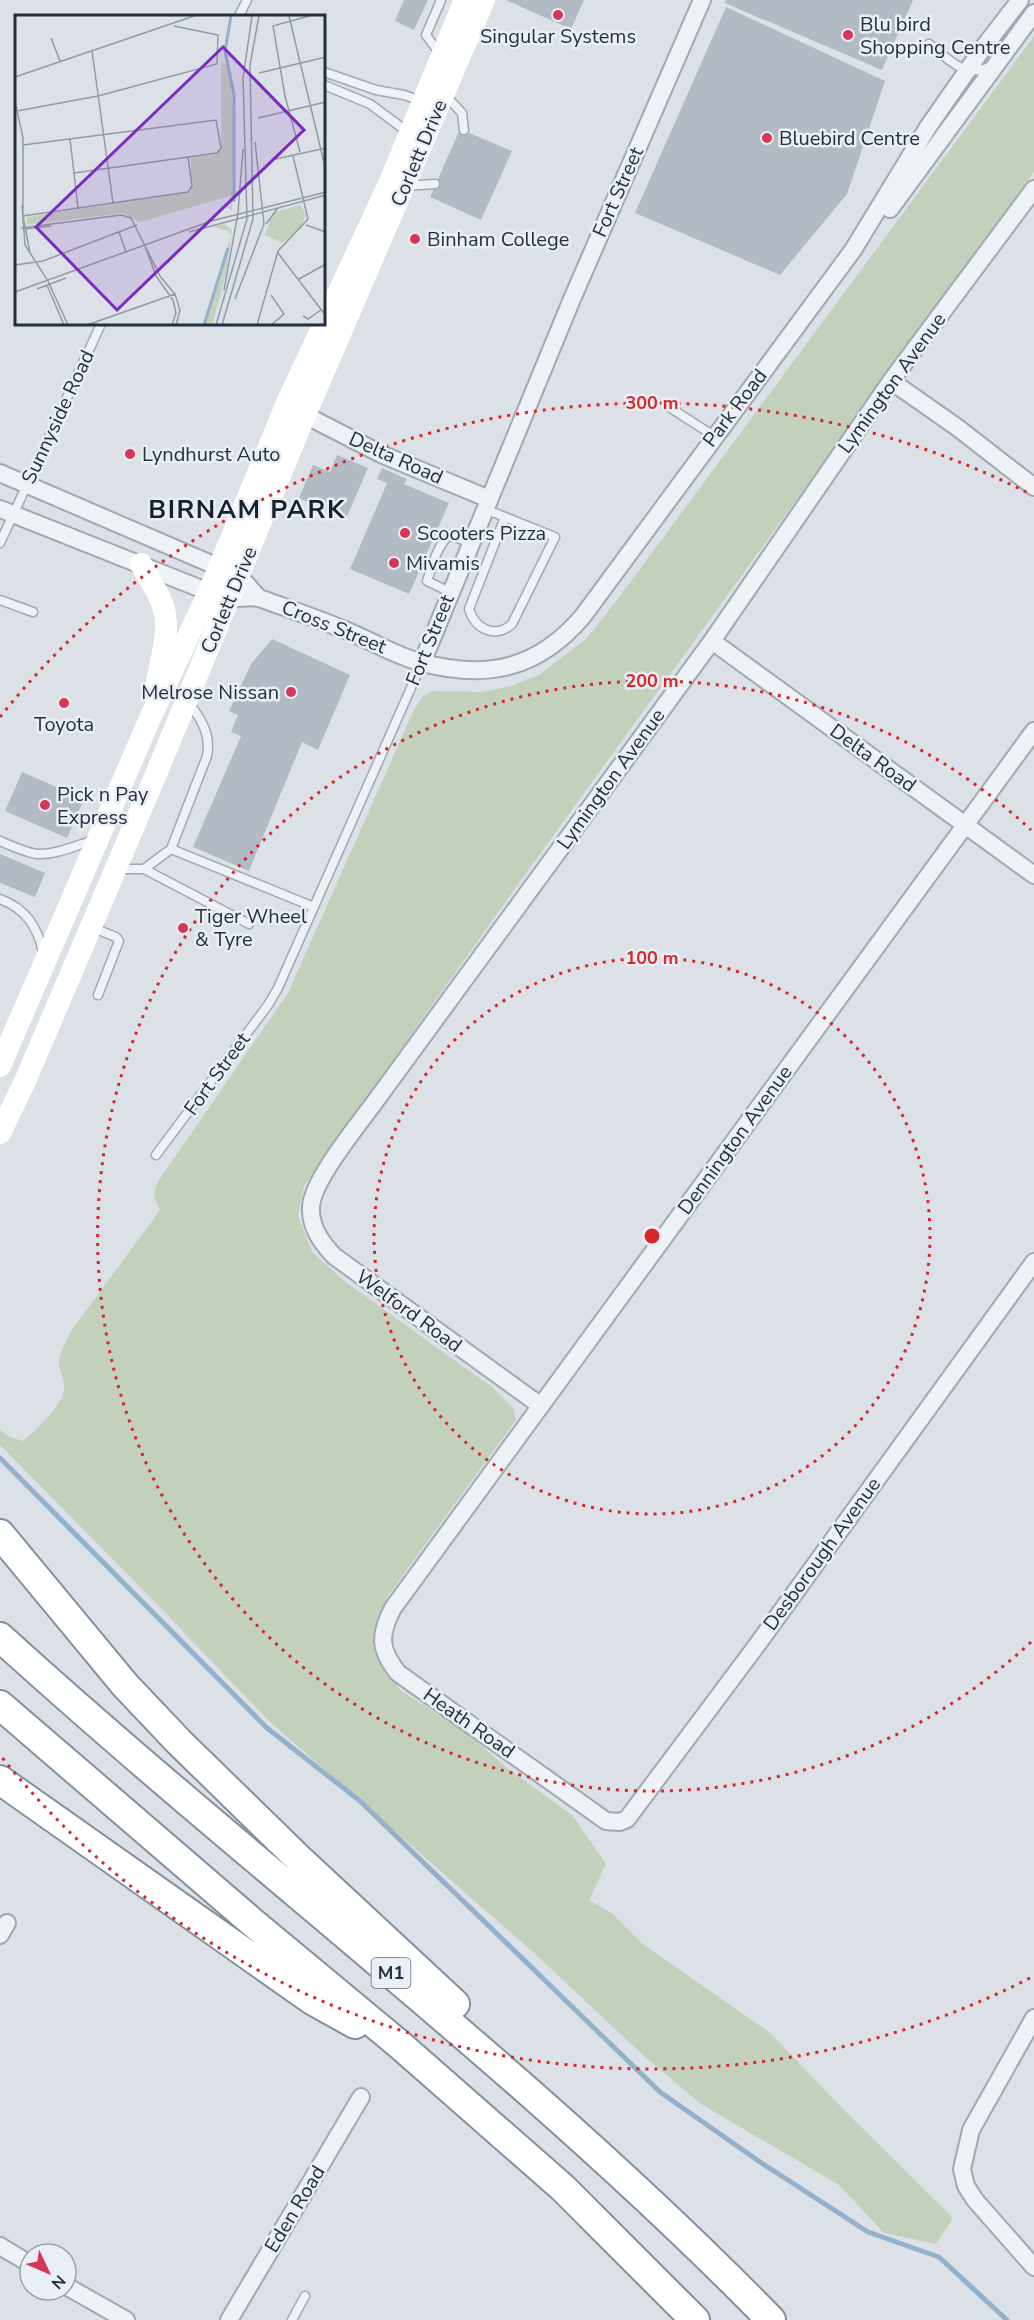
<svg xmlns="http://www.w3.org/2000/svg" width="1034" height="2320" viewBox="0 0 1034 2320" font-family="'Nunito Sans',sans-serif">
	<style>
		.green { fill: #c3d1bc }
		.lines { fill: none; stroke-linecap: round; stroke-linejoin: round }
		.stream { stroke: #93b1ca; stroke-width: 5 }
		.building { fill: #b2bac4 }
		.service-casing { stroke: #a0a8b1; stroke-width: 11 }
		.minor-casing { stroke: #a0a8b1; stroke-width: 20 }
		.motorway-casing { stroke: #828f9e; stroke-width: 32 }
		.service { stroke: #eef1f5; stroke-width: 8 }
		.minor { stroke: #eef1f5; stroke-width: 16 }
		.secondary { stroke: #fff; stroke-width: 22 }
		.motorway { stroke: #fff; stroke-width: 28 }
		.ring { fill: none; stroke: #d62828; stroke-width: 3; stroke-dasharray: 3 6 }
		.poi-dot { fill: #d63759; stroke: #eaeff5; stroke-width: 2 }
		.labels { text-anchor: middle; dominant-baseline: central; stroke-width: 5; stroke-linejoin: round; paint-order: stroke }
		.shield { fill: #eaeff5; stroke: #5f6975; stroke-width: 1.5 }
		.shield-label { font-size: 18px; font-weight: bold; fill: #242f3e }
		.poi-label { font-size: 20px; fill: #242f3e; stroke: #eaeff5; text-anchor: start }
		.street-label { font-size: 20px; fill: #242f3e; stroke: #eaeff5 }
		.district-label { font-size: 26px; font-weight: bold; letter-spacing: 1.5px; fill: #17202e; stroke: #eaeff5 }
		.inset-river { fill: none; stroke: #93b1ca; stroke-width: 3 }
		.inset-road { fill: none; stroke: #929aa3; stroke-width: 1.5 }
		.view { fill: #7b2cbf; fill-opacity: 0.15; stroke: #7b2cbf; stroke-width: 3 }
		.inset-edge { fill: none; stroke: #242f3e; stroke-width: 3 }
		.centre { fill: #d62828; stroke: #eaeff5; stroke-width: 3 }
		.ring-label { font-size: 18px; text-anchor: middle; font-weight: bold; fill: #d62828; stroke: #eaeff5; stroke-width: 5; stroke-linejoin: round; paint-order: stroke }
	</style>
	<rect width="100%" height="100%" fill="#dbe1e7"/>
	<!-- green -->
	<path class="green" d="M1034,36V172L516,887L304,1186L298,1216L312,1252L343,1280L493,1388L513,1408L516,1420L387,1597L375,1636L384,1665L400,1690L467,1733L507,1768L572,1815L606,1864L589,1900L613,1914L644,1945L769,2032L845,2111L953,2218L936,2244L884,2233L839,2185L701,2104L645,2057L533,1952L269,1721L152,1599L0,1445V1430L10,1437L23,1441C35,1431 62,1406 64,1390C65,1380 59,1371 59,1362C60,1351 66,1341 71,1331L155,1217L160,1209C152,1197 153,1192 159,1180L288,993L413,712L423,696L433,691L483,692L511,686L539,675L587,638L620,596Z"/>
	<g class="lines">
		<!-- stream -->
		<path class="stream" d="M0,1458L267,1728L360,1801L660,2092L760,2162L868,2232L939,2257L1007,2320"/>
	</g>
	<!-- building -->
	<path class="building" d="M404,0H428L414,30L395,21Z
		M506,0H584L571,29Z
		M726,0H913L882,70L725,3Z
		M726,7L885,81L847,194L780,275L635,213Z
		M460,129L512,151L481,220L430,197Z
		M337,455L368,468L346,519L299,498L313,465L330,472Z
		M382,468L407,479L404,484L449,503L409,594L350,569L387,483L377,479Z
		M272,639L350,675L318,750L302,742L249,871L193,847L241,736L231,732L238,715L229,711L251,664Z
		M22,772L84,799L67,838L5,811Z
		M0,854L45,873L35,897L0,883Z"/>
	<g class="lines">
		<defs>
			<path id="service" d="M239,16L247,0
				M929,44C952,61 963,79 992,66
				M440,54L426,35L441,0
				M324,72L376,90L404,95L421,101
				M324,85L370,104L409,133
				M446,96L462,113L464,130
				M405,186L435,184
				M669,407L714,436
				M485,509L555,537L512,624C495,639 475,629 469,609L505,517
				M0,543L101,324
				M450,592L427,581C432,568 437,544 450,535L471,543
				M0,600L33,612
				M0,841C12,846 24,852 37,854C56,855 77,845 94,840
				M171,849L314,907
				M119,869H144L171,849L207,756C211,735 202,720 189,703
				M144,869L249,924
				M0,899C26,909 37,926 43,952
				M91,927L116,937L119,941L98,995
				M156,1155L268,1005L278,988L422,663
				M292,2320L305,2296"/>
			<path id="minor" d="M890,209L1034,13
				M891,381L958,428L1034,487
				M305,415L381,454L489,499
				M0,473L239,576L258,597
				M0,509L209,592C215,594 223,598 230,598C241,599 252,595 262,599C292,610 322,620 352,633C375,643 399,657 423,663C489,680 539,668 583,616L853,250L928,127L983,48L1020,0
				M712,641L1034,875
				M422,663L572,299L702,0
				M1034,731L393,1608C379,1635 379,1649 398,1673L606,1821L620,1822L627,1819L757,1645L1034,1262
				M541,1406L334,1256C321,1242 310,1227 311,1207C312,1180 360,1123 377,1099L712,641L891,381L1034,189
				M0,1935L7,1923
				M1034,2018L971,2130L962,2169L966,2186L975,2200L1034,2267
				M0,2246L30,2264
				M66,2286L126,2320
				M229,2320L361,2097"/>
			<path id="motorway" d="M0,1534L125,1685L179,1742L299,1859L455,2004
				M0,1637C254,1868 531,2074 771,2320
				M0,1705L252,1922L400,2045L563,2188L695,2320
				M0,1780L312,2000L355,2024"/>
		</defs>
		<!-- service casing -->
		<use href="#service" class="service-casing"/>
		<!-- minor casing -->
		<use href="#minor" class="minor-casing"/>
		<!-- motorway casing -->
		<use href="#motorway" class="motorway-casing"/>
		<!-- service -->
		<use href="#service" class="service"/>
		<!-- minor -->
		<use href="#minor" class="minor"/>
		<!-- secondary -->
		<path class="secondary" d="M141,564C148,578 158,591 163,606C171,630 161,658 157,682
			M0,1066L151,716L209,592L287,403L389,184L465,0
			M0,1133L26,1079L154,779L305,415L484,0"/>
		<!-- motorway -->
		<use href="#motorway" class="motorway"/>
	</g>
	<!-- distance rings -->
	<g class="ring">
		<circle cx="652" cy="1236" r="278"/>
		<path d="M1031 1642A555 555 0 1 1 1031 830"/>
		<path d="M1030 1978A833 833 0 0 1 0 1755M0 717A833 833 0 0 1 1030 494"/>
	</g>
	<!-- markers -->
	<g class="poi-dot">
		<circle cx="558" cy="15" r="6"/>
		<circle cx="848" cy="35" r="6"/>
		<circle cx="767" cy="138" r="6"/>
		<circle cx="415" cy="239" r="6"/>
		<circle cx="130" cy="454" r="6"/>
		<circle cx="405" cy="533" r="6"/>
		<circle cx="394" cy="563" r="6"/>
		<circle cx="291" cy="692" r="6"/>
		<circle cx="64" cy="703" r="6"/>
		<circle cx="45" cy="805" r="6"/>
		<circle cx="183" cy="928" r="6"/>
	</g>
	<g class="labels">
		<!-- shield labels -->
		<rect class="shield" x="371.5" y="1958" width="39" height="30" rx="4.5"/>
		<g class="shield-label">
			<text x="391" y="1973">M1</text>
		</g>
		<!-- poi labels -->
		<g class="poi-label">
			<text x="860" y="24">Blu bird<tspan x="860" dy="23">Shopping Centre</tspan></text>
			<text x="558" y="36" text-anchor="middle">Singular Systems</text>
			<text x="779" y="138">Bluebird Centre</text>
			<text x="427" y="239">Binham College</text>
			<text x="142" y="454">Lyndhurst Auto</text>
			<text x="417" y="533">Scooters Pizza</text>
			<text x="406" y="563">Mivamis</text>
			<text x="279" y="692" text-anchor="end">Melrose Nissan</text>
			<text x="64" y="724" text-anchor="middle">Toyota</text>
			<text x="57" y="794">Pick n Pay<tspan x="57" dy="23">Express</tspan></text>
			<text x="195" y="916">Tiger Wheel<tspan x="195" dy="23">&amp; Tyre</tspan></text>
		</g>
		<!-- street labels -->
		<g class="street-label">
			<text transform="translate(419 153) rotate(-67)">Corlett Drive</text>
			<text transform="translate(618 192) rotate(-66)">Fort Street</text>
			<text transform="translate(892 383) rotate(-54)">Lymington Avenue</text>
			<text transform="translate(735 408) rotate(-53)">Park Road</text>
			<text transform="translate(58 417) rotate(-65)">Sunnyside Road</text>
			<text transform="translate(396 458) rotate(24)">Delta Road</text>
			<text transform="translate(229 600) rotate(-67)">Corlett Drive</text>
			<text transform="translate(334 627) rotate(22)">Cross Street</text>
			<text transform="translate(430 640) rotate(-68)">Fort Street</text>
			<text transform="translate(873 758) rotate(36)">Delta Road</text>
			<text transform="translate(611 779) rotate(-54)">Lymington Avenue</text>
			<text transform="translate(217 1074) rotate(-54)">Fort Street</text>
			<text transform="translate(735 1140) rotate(-54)">Dennington Avenue</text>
			<text transform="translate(409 1311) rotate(36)">Welford Road</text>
			<text transform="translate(822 1554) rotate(-54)">Desborough Avenue</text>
			<text transform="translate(469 1723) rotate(35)">Heath Road</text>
			<text transform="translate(295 2209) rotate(-59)">Eden Road</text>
		</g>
		<!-- district labels -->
		<g class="district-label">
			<text x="247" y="509">BIRNAM PARK</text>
		</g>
	</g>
	<!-- overview -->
	<g transform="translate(15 15)">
		<rect width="310" height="310" fill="#dbe1e7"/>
		<path d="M206,46L213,51L217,75L219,140L217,196L211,191L216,190L215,181L125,207L108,198L12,210V202L176,177V143L200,140L206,135ZM285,190L291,200L286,213L267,228L250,220L258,198ZM209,209L217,215L211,259L197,310H188L216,221L214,216L198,212Z" fill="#c3d1bc"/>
		<path class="inset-river" d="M216,1L210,36L219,80V187M189,310L213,233"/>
		<path class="inset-road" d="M274,1L311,156M36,23L45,46M77,36L98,188M244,58L311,42M0,62L179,1M0,86L8,123V201L15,238M2,96L83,81L202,49L203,20L159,11M243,103L311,87M55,124L63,193M8,130L201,105L206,133L202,138L59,158M285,137L270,81L258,11L294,1M256,145L311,133M7,190L10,230L33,266L53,310M8,201L173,177L177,171L173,142M251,209L263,193M291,210L311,217M6,213L106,200L116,203L145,261L160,279L165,295L161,310M10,214L36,211M104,217L111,237M174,217L311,180M130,231L141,261L158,285L161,298L157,310M263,238L311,301M0,250L28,246L122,210M284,264L311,249M32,270L49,310M22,274L51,263M209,275L223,198L228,134M0,277L196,206L311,177M220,284L249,209L240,127M288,301L293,304L306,295M72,310L160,279M201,310L232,204L228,63L237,1M207,310L238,204L235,50L244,1M242,310L263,236L293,204L278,141M256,310L269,299L256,280"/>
		<path class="view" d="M208,32L289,115L102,295L21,212Z"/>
		<rect width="310" height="310" class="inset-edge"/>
	</g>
	<circle cx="652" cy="1236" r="9" class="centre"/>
	<g class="ring-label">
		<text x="652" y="409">300 m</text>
		<text x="652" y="687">200 m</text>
		<text x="652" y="964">100 m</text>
	</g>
	<!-- north arrow -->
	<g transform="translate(48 2272) rotate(134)"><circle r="28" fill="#eaeff5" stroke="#9ba2ac" stroke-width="1.5"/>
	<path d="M0-4.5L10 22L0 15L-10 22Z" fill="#d63759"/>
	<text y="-9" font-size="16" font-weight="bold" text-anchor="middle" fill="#242f3e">N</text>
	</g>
</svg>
